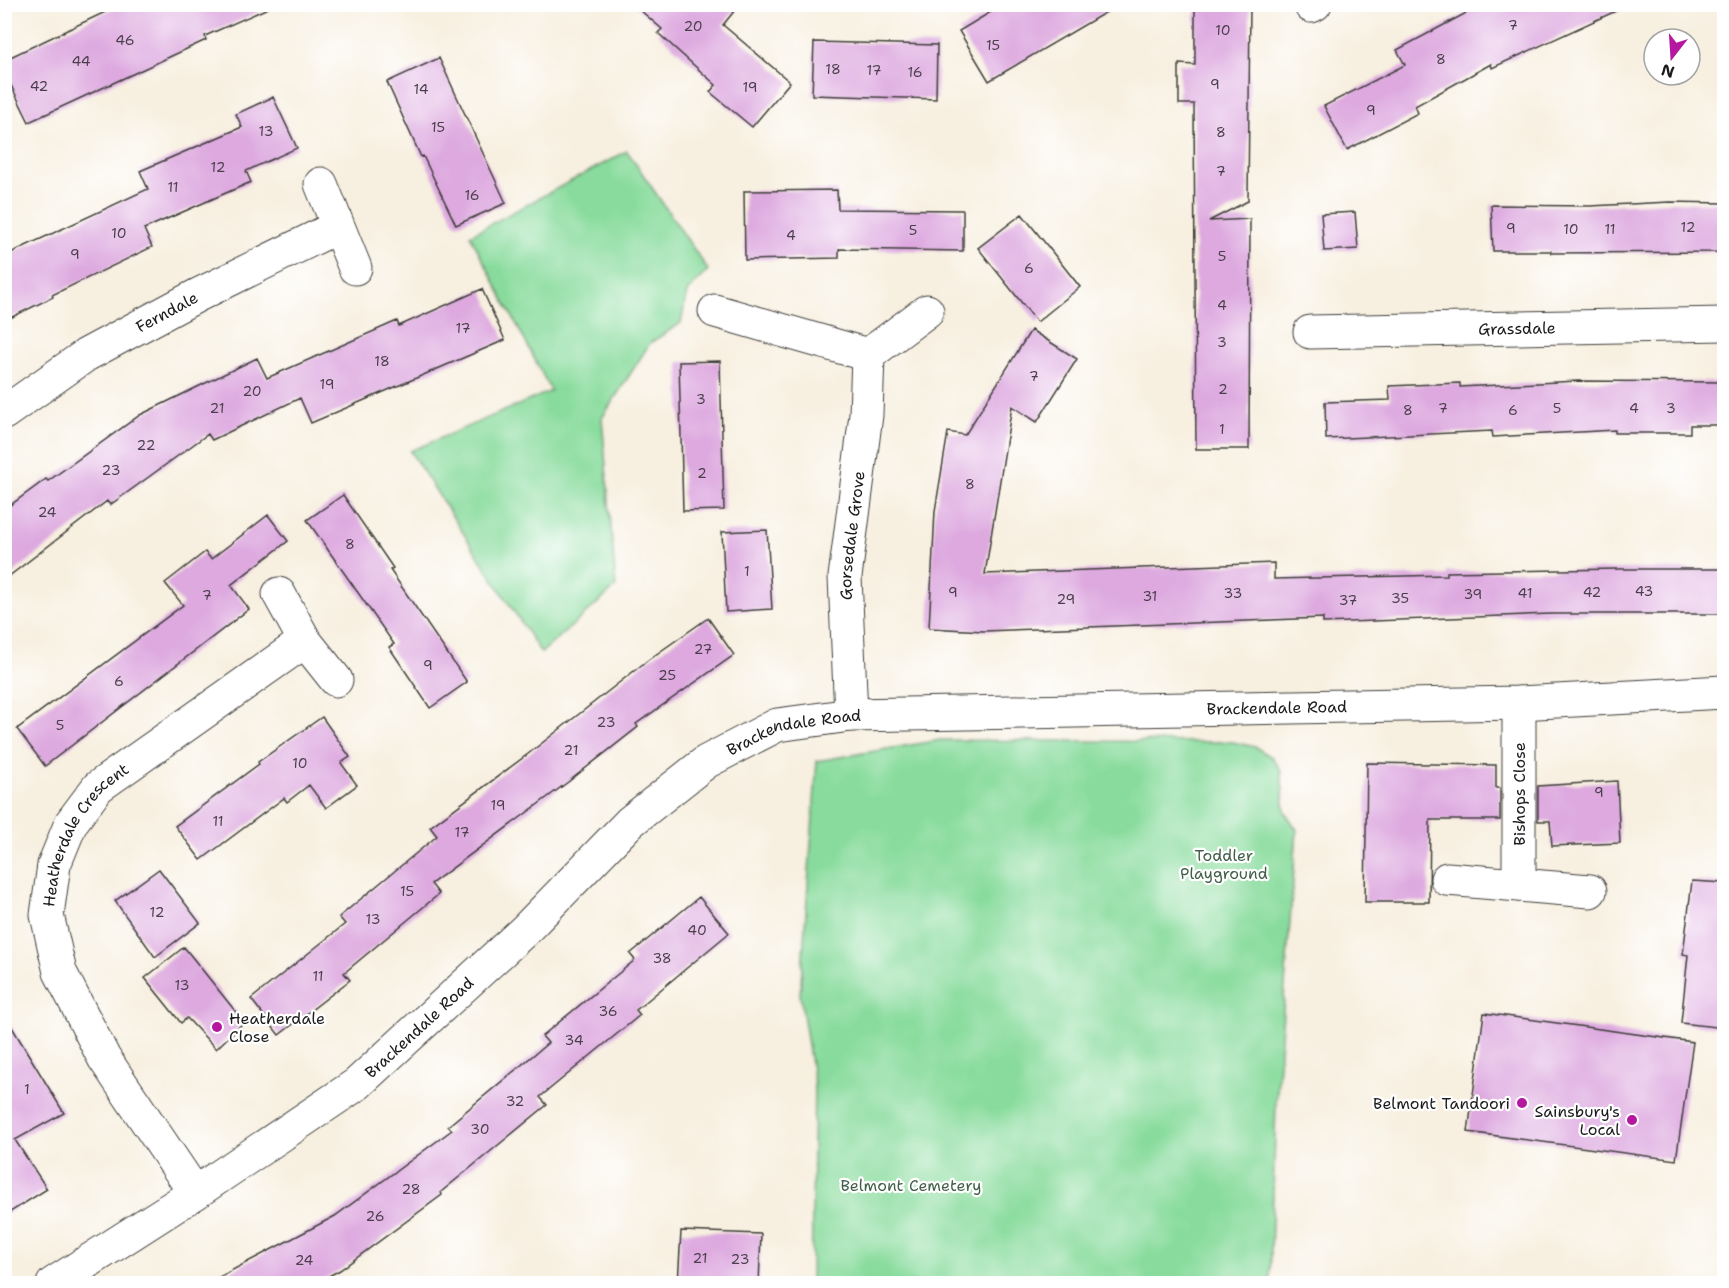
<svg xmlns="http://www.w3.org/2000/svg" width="1729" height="1288" viewBox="0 0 1729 1288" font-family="'Shantell Sans',sans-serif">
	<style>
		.green { fill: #88db9c; stroke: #527c5c; stroke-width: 1.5 }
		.building { fill: #dda9df }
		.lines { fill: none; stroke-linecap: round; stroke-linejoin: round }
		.minor-casing { stroke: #3d3c39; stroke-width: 35 }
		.minor { stroke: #fff; stroke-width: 33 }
		.poi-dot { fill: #b5179e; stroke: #fff; stroke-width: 2 }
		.labels { text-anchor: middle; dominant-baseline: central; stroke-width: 4.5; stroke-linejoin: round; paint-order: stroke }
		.number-label { font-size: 14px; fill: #4c3f4d }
		.street-label { font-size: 16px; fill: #1c1c1c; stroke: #fff }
		.park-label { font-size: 16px; fill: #425f49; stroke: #fff }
		.poi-label { font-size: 16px; fill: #1c1c1c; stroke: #fff; text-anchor: end }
	</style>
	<rect width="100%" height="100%" fill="#fff"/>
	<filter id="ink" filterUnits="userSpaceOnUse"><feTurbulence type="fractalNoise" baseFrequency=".0167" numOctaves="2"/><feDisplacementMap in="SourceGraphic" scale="12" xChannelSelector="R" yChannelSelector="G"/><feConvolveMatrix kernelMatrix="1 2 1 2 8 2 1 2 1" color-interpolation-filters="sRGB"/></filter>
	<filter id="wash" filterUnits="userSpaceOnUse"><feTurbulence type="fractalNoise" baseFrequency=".008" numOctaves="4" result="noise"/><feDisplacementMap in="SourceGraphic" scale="24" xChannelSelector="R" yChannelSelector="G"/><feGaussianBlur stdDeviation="1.35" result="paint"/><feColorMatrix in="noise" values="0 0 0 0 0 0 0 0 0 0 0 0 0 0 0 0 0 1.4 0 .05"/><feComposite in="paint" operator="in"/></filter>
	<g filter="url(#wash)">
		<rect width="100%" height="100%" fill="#f7efdf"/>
		<!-- green -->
		<path class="green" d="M627,151L708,270L687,292L681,323L650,343L602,418L616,587L541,653L410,451L551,391L470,235Z
			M940,740L1233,742L1255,747L1272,757L1281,771L1285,812L1297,830L1276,1103L1270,1283H811L814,1083L800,995L817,761Z"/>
		<g id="blocks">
			<!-- building -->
			<path class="building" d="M122,4H277L205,36L206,40L29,122L4,71V60Z
				M633,4H740L723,25L790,82L752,127L710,92L716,85L658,33L662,29Z
				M1004,4H1120L989,81L959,31Z
				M1483,4H1631L1492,68L1491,64L1415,106L1418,113L1347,150L1324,106L1405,65L1397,50Z
				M1195,5L1250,6L1248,201L1209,221L1250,219L1249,449H1196L1194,104H1179V64L1195,65Z
				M814,42L937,45L936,99L812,95Z
				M439,58L506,203L456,225L423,156L421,157L387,82Z
				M273,97L297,148L246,171L251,182L144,229L152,247L52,295L53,297L4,321V256L148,189L140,171L242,127L236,114Z
				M837,190L838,209L963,210V251L839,249V258L745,260L744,191Z
				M1670,202L1725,203V252L1551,253V251H1493L1491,205L1590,206Z
				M1355,212L1358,249L1324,251L1321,214Z
				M1022,214L1080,287L1037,322L978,248Z
				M482,289L505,340L311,423L300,398L212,440L208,434L110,505L107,501L4,580V510L46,479L48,481L140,415L257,358L267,378L397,321L399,326Z
				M1031,330L1077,359L1037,422L1012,406L985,574L1274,563V579L1447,575V572L1618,569H1725V614H1551L1323,623V618L984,631L929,628L935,511L948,432L965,435Z
				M720,361L724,510L683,511L679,362Z
				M1578,381L1725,382V425H1690V433H1615V430L1493,437L1492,431L1326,439L1325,402L1390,400L1389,386L1460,383V387Z
				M343,495L393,568L390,570L467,682L430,708L389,647L394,644L307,520Z
				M268,515L288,541L231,585L249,609L45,766L17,729L183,605L165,583L205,552L211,559Z
				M767,530L772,609L726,612L722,532Z
				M708,618L734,655L636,724L638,727L568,782L431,884L439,894L344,973L350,980L279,1035L251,999L345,924L339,917L437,836L430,827L528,754L648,660Z
				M322,717L350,757L341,763L357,785L326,808L309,785L287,802L284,798L201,860L175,826L259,764L258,762Z
				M1367,763L1496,765V788H1500V820H1430L1429,902H1365Z
				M1617,781L1620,843L1552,846L1550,821H1538V786Z
				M159,869L200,923L155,957L115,901Z
				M1692,881L1725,883V1028L1681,1023L1688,955L1683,954Z
				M699,897L729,933L636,1010L640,1015L540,1097L547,1105L441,1192L442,1195L340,1270L314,1284H206L335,1216L452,1130L448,1126L548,1043L542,1036L635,960L630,954Z
				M184,947L244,1022L216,1049L187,1018L181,1023L145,978Z
				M1484,1013L1693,1042L1676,1160L1468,1132Z
				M4,1014L64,1113L15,1140L47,1189L4,1216Z
				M681,1231L761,1234L759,1284H678Z"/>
		</g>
	</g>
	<g filter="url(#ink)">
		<use href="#blocks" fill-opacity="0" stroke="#3d3c39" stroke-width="1.5"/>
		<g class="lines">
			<defs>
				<g id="minor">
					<path d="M1311,6L1315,4"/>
					<path d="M321,184L355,268"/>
					<path d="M715,311L868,355L927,311"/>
					<path id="s1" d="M1310,332L1724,324"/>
					<path id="s2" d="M4,413L86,355L198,295L337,227"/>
					<path d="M279,594L305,641L336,680"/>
					<path id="s3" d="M851,715L845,577L866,415L868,355"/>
					<path d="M1447,879L1590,891"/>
					<path d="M1519,885V703"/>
					<path id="s4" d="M195,1193L104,1058L60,972L47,915L54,865L71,823L98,787L305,641"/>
					<path id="s5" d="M53,1284L195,1193L357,1084L525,930L630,822L706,762L777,725L851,715L1519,703L1724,692"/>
				</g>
			</defs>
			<!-- minor casing -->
			<use href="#minor" class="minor-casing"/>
			<!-- minor -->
			<use href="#minor" class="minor"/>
		</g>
	</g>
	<!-- markers -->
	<g class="poi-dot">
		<circle cx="217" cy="1027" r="6"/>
		<circle cx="1522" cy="1103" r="6"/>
		<circle cx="1632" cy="1120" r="6"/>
	</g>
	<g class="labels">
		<!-- number labels -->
		<g class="number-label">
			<text x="1513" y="25">7</text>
			<text x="693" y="26">20</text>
			<text x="1223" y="30">10</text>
			<text x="125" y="40">46</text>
			<text x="993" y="45">15</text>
			<text x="1441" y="59">8</text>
			<text x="81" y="61">44</text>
			<text x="833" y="69">18</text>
			<text x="874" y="70">17</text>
			<text x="915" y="72">16</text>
			<text x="1215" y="84">9</text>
			<text x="39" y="86">42</text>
			<text x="750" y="87">19</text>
			<text x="421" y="89">14</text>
			<text x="1371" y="110">9</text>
			<text x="438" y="127">15</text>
			<text x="266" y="131">13</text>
			<text x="1221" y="132">8</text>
			<text x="218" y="167">12</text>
			<text x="1221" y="171">7</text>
			<text x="173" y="187">11</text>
			<text x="472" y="195">16</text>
			<text x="1688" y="227">12</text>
			<text x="1511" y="228">9</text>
			<text x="1571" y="229">10</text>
			<text x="1610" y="229">11</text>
			<text x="913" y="230">5</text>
			<text x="119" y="233">10</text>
			<text x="791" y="235">4</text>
			<text x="75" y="254">9</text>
			<text x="1222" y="256">5</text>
			<text x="1029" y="268">6</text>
			<text x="1222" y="305">4</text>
			<text x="463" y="328">17</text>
			<text x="1222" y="342">3</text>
			<text x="382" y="361">18</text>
			<text x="1034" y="376">7</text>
			<text x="327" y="384">19</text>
			<text x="1223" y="389">2</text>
			<text x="252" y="391">20</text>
			<text x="701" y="399">3</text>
			<text x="217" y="408">21</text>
			<text x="1443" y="408">7</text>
			<text x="1557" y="408">5</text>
			<text x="1634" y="408">4</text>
			<text x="1671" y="408">3</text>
			<text x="1408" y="410">8</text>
			<text x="1513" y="410">6</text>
			<text x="1222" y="429">1</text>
			<text x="146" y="445">22</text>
			<text x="111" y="470">23</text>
			<text x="702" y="473">2</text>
			<text x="970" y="484">8</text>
			<text x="47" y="512">24</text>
			<text x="350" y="544">8</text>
			<text x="747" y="571">1</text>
			<text x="1644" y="591">43</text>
			<text x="953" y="592">9</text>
			<text x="1592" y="592">42</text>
			<text x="1233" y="593">33</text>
			<text x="1525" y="593">41</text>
			<text x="1473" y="594">39</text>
			<text x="207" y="595">7</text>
			<text x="1150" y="596">31</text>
			<text x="1400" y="598">35</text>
			<text x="1066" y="599">29</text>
			<text x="1348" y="600">37</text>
			<text x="703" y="649">27</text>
			<text x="428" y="665">9</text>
			<text x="667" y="675">25</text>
			<text x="119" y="681">6</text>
			<text x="606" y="722">23</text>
			<text x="60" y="725">5</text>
			<text x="571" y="750">21</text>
			<text x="300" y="763">10</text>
			<text x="1599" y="792">9</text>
			<text x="498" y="805">19</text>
			<text x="218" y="821">11</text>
			<text x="462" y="832">17</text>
			<text x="407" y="891">15</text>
			<text x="157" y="912">12</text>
			<text x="373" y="919">13</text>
			<text x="697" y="930">40</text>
			<text x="662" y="958">38</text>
			<text x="318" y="976">11</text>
			<text x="182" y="985">13</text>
			<text x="608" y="1011">36</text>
			<text x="574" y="1040">34</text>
			<text x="27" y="1089">1</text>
			<text x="515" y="1101">32</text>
			<text x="480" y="1129">30</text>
			<text x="411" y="1189">28</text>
			<text x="375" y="1216">26</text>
			<text x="700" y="1258">21</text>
			<text x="740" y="1259">23</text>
			<text x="304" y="1260">24</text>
		</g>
		<!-- street labels -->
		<g class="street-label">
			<text stroke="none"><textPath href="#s2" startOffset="192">Ferndale</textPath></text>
			<text stroke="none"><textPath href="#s1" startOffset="207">Grassdale</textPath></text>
			<text stroke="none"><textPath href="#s3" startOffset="180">Gorsedale Grove</textPath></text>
			<text stroke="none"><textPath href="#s5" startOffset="1420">Brackendale Road</textPath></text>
			<text stroke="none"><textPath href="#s5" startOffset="934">Brackendale Road</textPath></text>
			<text transform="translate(1519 794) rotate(-90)">Bishops Close</text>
			<text stroke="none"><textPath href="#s4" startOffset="410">Heatherdale Crescent</textPath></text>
			<text stroke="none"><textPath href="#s5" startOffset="448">Brackendale Road</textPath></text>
		</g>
		<!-- park labels -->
		<g class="park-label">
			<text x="1224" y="855">Toddler<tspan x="1224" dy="18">Playground</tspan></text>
			<text x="911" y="1185">Belmont Cemetery</text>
		</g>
		<!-- poi labels -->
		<g class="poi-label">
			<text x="229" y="1018" text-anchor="start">Heatherdale<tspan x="229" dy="18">Close</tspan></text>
			<text x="1510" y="1103">Belmont Tandoori</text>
			<text x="1620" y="1111">Sainsbury's<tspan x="1620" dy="18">Local</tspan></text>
		</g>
	</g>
	<!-- margin -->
	<rect width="1729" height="1288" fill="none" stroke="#fff" stroke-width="24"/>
	<!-- north arrow -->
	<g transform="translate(1672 57) rotate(197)"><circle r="28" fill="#ffffff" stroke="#a4a4a4" stroke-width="1.5"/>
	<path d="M0-4.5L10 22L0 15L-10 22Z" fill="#b5179e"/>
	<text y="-9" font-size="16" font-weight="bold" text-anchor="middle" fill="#1c1c1c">N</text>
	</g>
</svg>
